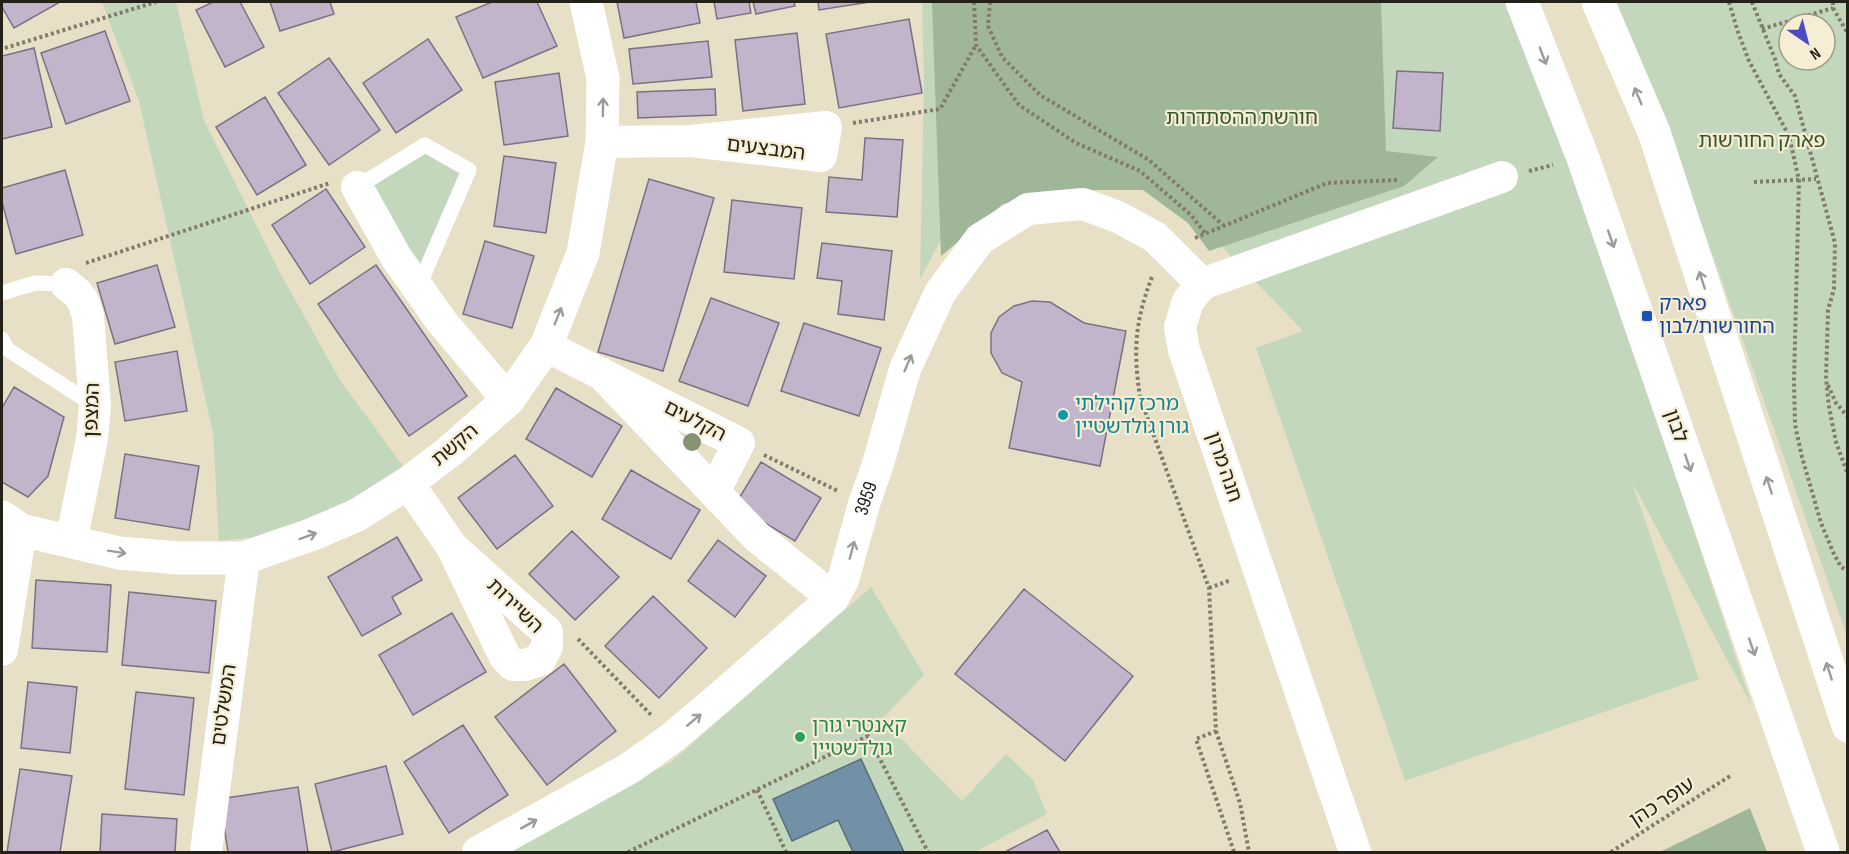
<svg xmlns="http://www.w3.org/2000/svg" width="1849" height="854" viewBox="0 0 1849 854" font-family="'Sofia Sans Condensed','Noto Sans Hebrew',sans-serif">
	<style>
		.green { fill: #c3d7bd; fill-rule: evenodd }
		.forest { fill: #a0b699 }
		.water { fill: #7290a6; stroke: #5b6f7b; stroke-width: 1.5 }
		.building { fill: #c2b5cb; stroke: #7c7084; stroke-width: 1.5 }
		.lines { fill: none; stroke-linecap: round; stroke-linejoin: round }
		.path { stroke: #807b6b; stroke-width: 4; stroke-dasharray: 3 3; stroke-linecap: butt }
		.lane { stroke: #fff; stroke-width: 15 }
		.street { stroke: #fff; stroke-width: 32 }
		.secondary { stroke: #fff; stroke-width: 33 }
		.tree { fill: #859370 }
		.oneway { stroke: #9c9b97 }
		.transit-dot { fill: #1a4fb4; stroke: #f5edd4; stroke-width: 2 }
		.culture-dot { fill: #0f9aa8; stroke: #f5edd4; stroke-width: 2 }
		.leisure-dot { fill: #2e9e5b; stroke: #f5edd4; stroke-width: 2 }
		.labels { text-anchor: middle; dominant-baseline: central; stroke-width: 4.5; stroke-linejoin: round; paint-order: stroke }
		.park-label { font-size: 20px; fill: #345429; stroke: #f5edd4 }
		.street-label { font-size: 20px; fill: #242118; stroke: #f5edd4 }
		.transit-label { font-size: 20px; fill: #164399; stroke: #f5edd4; text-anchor: start }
		.culture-label { font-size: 20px; fill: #0d838f; stroke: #f5edd4; text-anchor: start }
		.leisure-label { font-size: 20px; fill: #27864d; stroke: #f5edd4; text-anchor: start }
	</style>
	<rect width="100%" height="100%" fill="#e7e0c7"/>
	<!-- green -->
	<path class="green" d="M102,2H176L204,120L278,269L340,380L405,469L352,503L255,537L219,541L213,433L139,101Z
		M922,2H1508L1573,166L1752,706L1632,482L1699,679L1405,781L1256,348L1303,331L1208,232L1134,164L953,218L920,279L924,83Z
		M1617,2H1847V636L1667,126ZM1789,24H1825V60H1789Z
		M425,145L469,170L418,288L357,187Z
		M871,587L924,675L882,719L962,801L1006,754L1033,780L1047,814L975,852H494L670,763Z"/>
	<!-- forest -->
	<path class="forest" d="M932,2H1381L1386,151L1438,157L1404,186L1209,251L1188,223L1143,190H1084L1003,204L941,256Z
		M1750,808L1767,852H1660Z"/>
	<!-- water -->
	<path class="water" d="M861,759L904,852H853L838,820L792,841L773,799Z"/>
	<!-- building -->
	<path class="building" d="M2,2H60L14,28L2,7Z
		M213,2H240L264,47L225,67L196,10Z
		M270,2H330L334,14L280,31Z
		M492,2H537L557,46L483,78L456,17Z
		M617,2H696L700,23L624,38Z
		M714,2H749L751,13L717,19Z
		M753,2H794L795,6L756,14Z
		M818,2H870L819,10Z
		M909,19L922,93L839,108L826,34Z
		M105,31L130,101L66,124L41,53Z
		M797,33L805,104L743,111L735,40Z
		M428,39L462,90L396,133L363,83Z
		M708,41L712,77L633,84L629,49Z
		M34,48L52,127L2,139V56Z
		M329,58L380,130L329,165L278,93Z
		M1397,71L1443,73L1440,131L1393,128Z
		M559,73L568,136L504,145L495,82Z
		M715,89L716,115L638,118L637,92Z
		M265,97L306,165L257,195L216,127Z
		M865,138L903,140L897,217L826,212L829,177L862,180Z
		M504,156L556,163L546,233L494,226Z
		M65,170L83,235L16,254L2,202V188Z
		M649,179L714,198L663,371L598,352Z
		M326,189L365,247L310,284L272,225Z
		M732,200L802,208L794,279L724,272Z
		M485,241L534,256L512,328L463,314Z
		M822,243L892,251L884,320L838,314L842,281L817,278Z
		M157,265L175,327L115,344L97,283Z
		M376,265L467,396L409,436L318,304Z
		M711,298L779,323L748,406L679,381Z
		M1032,301L1050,302L1084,323L1126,331L1100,466L1009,448L1022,382L1002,373L991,353V333L999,317L1014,306Z
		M804,323L881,348L859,416L781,391Z
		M177,351L187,411L125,421L115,362Z
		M14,387L64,417L48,476L28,497L2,482V408Z
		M556,388L622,426L592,477L526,439Z
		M125,454L199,466L189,530L115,518Z
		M515,455L553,506L497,549L458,498Z
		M761,462L821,498L795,541L735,505Z
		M631,470L700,510L671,559L602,519Z
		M572,531L619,577L575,620L529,574Z
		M397,537L422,580L392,597L401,614L362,636L328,577Z
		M718,540L766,576L735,617L688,581Z
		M36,580L111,585L107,652L32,648Z
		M1024,589L1133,676L1065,761L955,674Z
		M129,592L216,601L209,673L122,665Z
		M653,596L707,648L659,698L605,646Z
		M452,613L486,672L413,715L379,655Z
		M564,664L616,731L547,785L495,717Z
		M28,682L77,687L70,753L21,748Z
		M136,692L194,698L184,795L125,789Z
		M463,725L508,795L449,833L404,762Z
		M386,766L403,834L332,852L315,784Z
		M20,769L72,776L60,852H7Z
		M298,787L308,852H228L220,799Z
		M102,814L177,819L175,852H100Z
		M1047,830L1060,852H1005Z"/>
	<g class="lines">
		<!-- path -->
		<path class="path" d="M974,2L976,45L1019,105L1076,143L1140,171L1191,215L1205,233
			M990,2L988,26L1002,57L1040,95L1149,160L1223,225
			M1729,2L1738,32L1749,61L1789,136L1799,180L1794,381L1795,425L1802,457L1821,523L1833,552L1841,567L1848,571
			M1752,2L1775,59L1779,74L1795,96L1835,243L1834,289L1828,310L1826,378L1829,407L1836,442L1848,475
			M1833,2V8L1848,34
			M1762,29L1833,8
			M5,48L156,2
			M853,123L940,109L976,45
			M1529,171L1553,165
			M1754,182L1816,179
			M1195,238L1327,183L1399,180
			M86,263L330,183
			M1152,277C1135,321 1133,350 1140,397L1209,588L1216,731L1196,739L1234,852
			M1828,385L1836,403L1848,417
			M764,455L838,491
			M1209,588L1231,580
			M578,639L652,716
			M1216,731L1240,803L1249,852
			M757,790L786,852
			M628,852L868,736L928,852
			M1611,852L1730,776"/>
		<!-- lane -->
		<path class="lane" d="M357,187L425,145L469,170L418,288
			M2,293L35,283L66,284
			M2,339L7,349L95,406"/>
		<!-- street -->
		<g class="street">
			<path d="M602,142L690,141L821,156L826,127L690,141"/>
			<path d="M357,187L396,257L442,322L508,400"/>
			<path d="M66,284L77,293L83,301L88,316L95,406L92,439L71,542"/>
			<path d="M546,346L739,443L714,492L601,373"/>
			<path d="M408,483L452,547L505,657L513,665H525L540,660L547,646V632L452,547"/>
			<path d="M714,492L757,537L833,598"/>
			<path d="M2,650L21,530"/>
			<path d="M206,852L244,558"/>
			<path id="s1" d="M478,852L630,768L673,737L725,693L833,598L843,580L864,504L878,464L905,369L940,293L980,239L1028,209L1083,204L1118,217L1155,237L1202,284"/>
			<path d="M1355,852L1184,350L1180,327L1188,301L1202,284L1502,177"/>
		</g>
		<!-- secondary -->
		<path class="secondary" d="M1522,2L1583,158L1823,852
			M1598,2L1654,132L1848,726
			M2,517L21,530L119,553L178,558H244L313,534L357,515L408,483L450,451L508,400L546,346L583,253L602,142L603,78L586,2"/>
	</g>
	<!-- trees -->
	<circle class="tree" cx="692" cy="442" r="9"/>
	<!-- one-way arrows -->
	<defs><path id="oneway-shaft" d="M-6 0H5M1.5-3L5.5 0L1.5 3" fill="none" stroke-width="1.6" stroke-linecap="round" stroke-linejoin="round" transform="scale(1.5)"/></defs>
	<g class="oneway">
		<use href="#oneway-shaft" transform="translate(1543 56) rotate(69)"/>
		<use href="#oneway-shaft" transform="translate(1638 96) rotate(-113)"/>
		<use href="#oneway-shaft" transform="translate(603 107) rotate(-89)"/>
		<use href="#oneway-shaft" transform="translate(1611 239) rotate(71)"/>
		<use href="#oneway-shaft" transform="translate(1702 280) rotate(-108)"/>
		<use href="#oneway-shaft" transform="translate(558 316) rotate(-68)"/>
		<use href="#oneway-shaft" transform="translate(908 363) rotate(-67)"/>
		<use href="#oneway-shaft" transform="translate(1688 463) rotate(71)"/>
		<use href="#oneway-shaft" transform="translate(1769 485) rotate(-108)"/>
		<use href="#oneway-shaft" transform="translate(308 536) rotate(-20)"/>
		<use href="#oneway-shaft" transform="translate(852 550) rotate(-75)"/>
		<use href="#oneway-shaft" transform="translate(117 552) rotate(9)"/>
		<use href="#oneway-shaft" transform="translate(1752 647) rotate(71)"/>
		<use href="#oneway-shaft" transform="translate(1829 671) rotate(-108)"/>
		<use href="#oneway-shaft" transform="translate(694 720) rotate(-40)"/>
		<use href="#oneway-shaft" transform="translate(529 824) rotate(-29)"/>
	</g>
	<!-- markers -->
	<rect class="transit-dot" x="1641" y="310" width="12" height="12" rx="3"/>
	<circle class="culture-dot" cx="1063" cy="415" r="6"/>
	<circle class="leisure-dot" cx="800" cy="737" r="6"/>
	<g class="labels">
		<!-- park labels -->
		<g class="park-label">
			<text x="1242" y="118">חורשת ההסתדרות</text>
			<text x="1762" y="141">פארק החורשות</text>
		</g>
		<!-- street labels -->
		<g class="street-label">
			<text transform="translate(766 149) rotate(7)">המבצעים</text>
			<text transform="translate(92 410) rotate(-88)">המצפן</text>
			<text transform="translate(695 421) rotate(27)">הקלעים</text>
			<text transform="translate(1676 426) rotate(71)">לבון</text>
			<text transform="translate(455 445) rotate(-40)">הקשת</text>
			<text transform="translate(1224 467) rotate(71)">חנה מרון</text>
			<text stroke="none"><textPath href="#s1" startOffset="544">3959</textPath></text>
			<text transform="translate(515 606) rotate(44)">השיירות</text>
			<text transform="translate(224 705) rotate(-82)">המשלטים</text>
			<text transform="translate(1662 802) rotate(-33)">עופר כהן</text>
		</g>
		<!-- transit labels -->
		<g class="transit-label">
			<text x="1659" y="304">פארק<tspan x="1659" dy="23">החורשות/לבון</tspan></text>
		</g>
		<!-- culture labels -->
		<g class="culture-label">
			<text x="1075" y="404">מרכז קהילתי<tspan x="1075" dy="23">גורן גולדשטיין</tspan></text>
		</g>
		<!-- leisure labels -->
		<g class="leisure-label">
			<text x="812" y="726">קאנטרי גורן<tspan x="812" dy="23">גולדשטיין</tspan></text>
		</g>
	</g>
	<!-- border -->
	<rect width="1849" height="854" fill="none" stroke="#242118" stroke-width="6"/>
	<!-- north arrow -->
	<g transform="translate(1807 42) rotate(145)"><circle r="28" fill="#f5edd4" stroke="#a19b89" stroke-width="1.5"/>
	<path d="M0-4.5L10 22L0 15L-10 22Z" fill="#4c4cc2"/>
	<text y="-9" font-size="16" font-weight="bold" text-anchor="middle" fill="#242118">N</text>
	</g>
</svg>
